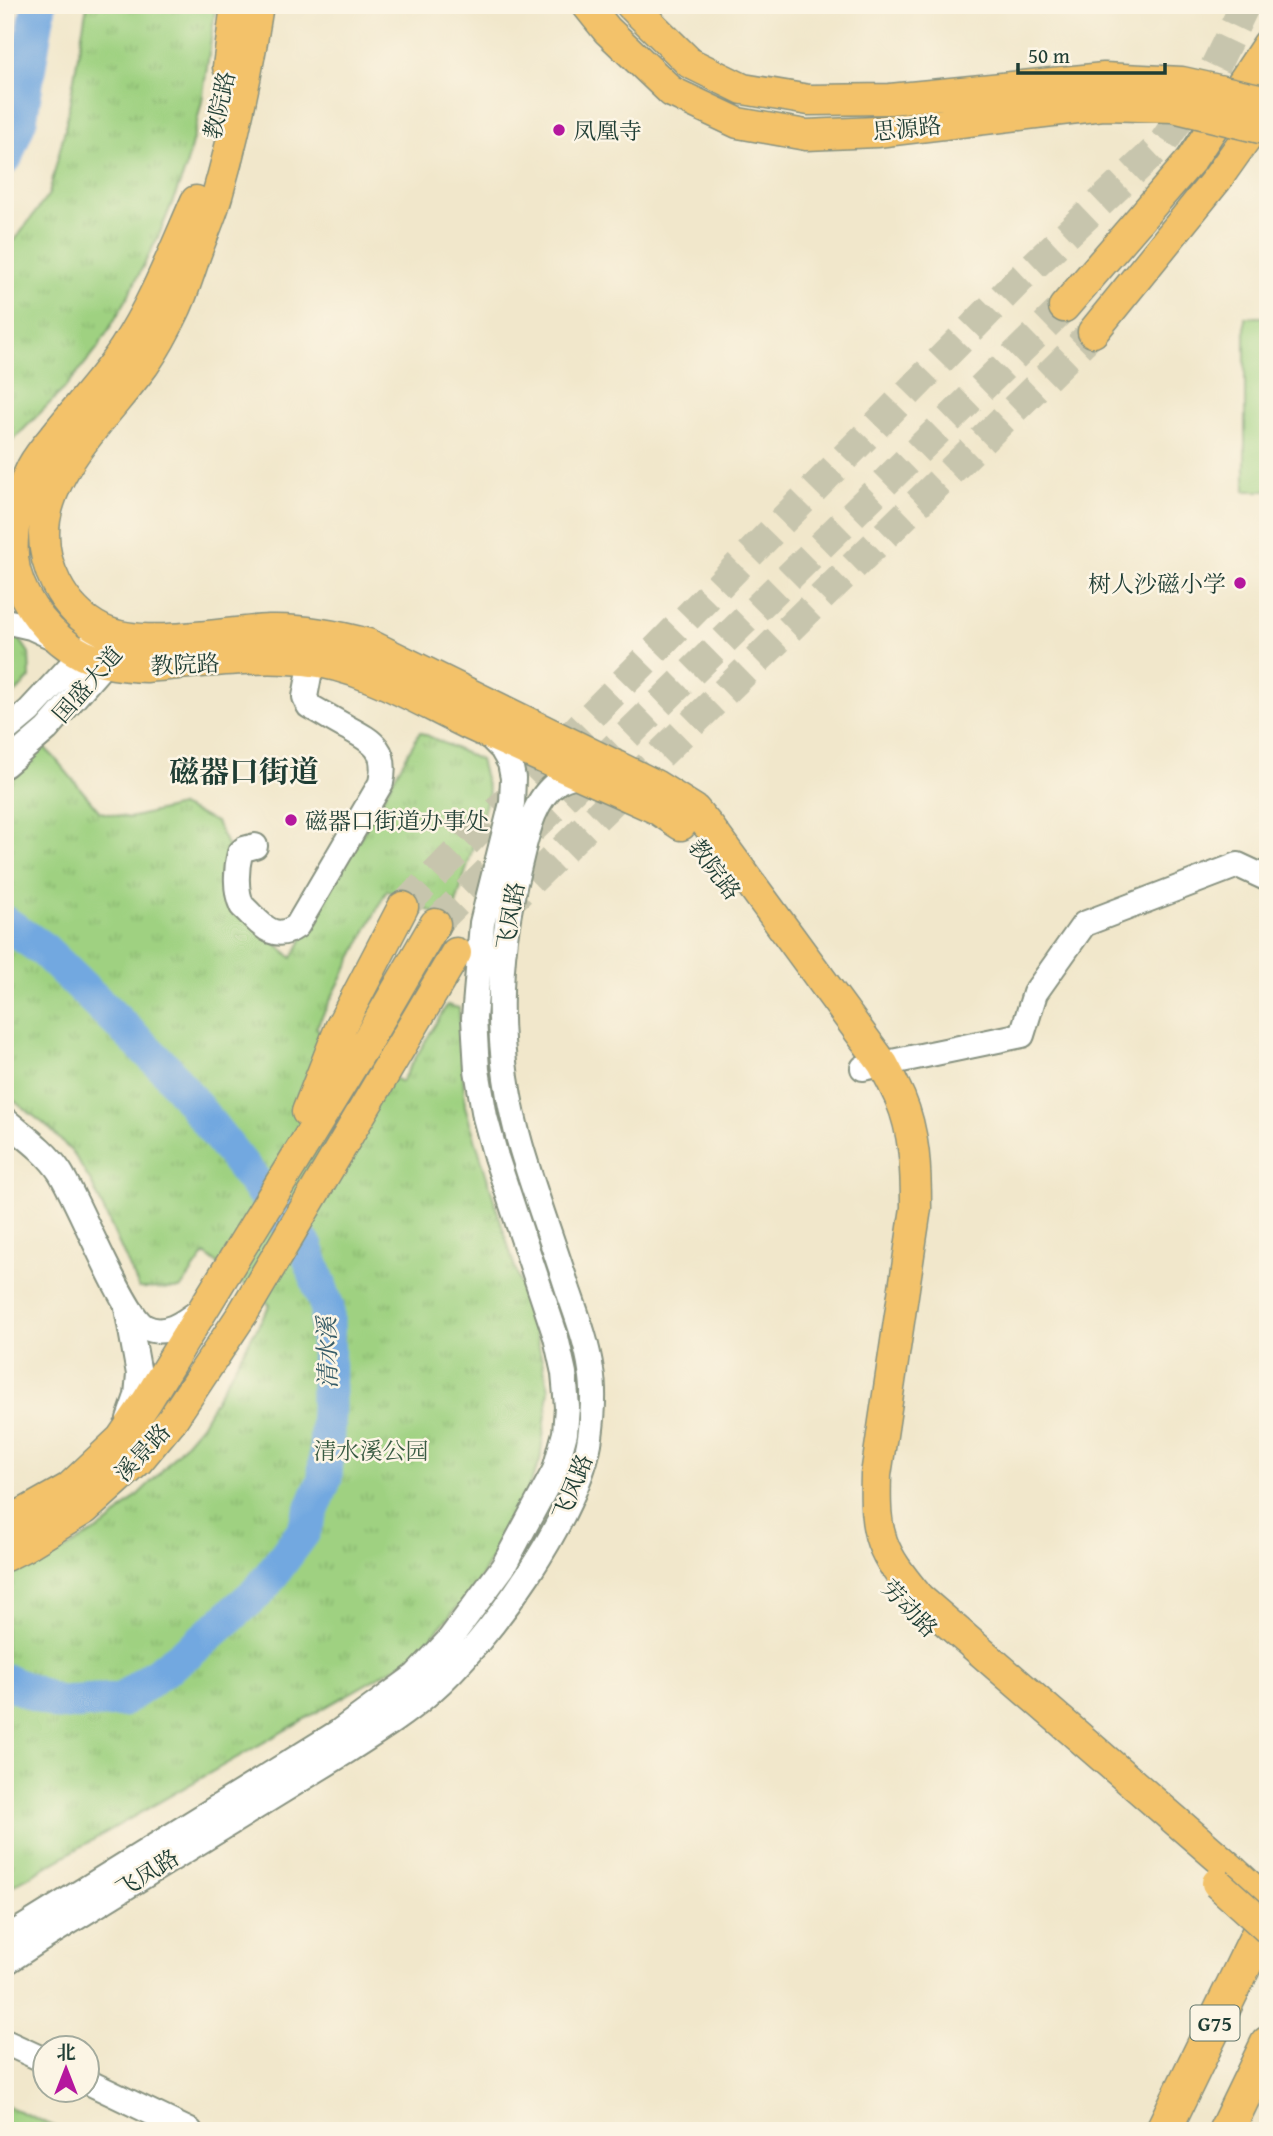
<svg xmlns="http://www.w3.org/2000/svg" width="1273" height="2136" viewBox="0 0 1273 2136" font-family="'Gentium Book Plus','Noto Serif SC',serif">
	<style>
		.grass { fill: url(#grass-tufts); stroke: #5f875a; stroke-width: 2 }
		.pitch { fill: #9fd181; stroke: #5f875a; stroke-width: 2 }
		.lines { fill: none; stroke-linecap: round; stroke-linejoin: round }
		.river { stroke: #72a8e0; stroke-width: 35 }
		.major-tunnel { stroke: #c7c5ad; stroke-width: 30; stroke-dasharray: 30 15; stroke-linecap: butt }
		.minor-casing { stroke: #889280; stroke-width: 28 }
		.major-casing { stroke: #889280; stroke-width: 33 }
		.highway-casing { stroke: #889280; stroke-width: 38 }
		.minor { stroke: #fff; stroke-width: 24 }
		.major { stroke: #f3c26a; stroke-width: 30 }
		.highway { stroke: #f3c26a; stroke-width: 35 }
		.major-bridge-casing { stroke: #889280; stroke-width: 33; stroke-linecap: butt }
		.major-bridge { stroke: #f3c26a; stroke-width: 30 }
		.poi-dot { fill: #b5179e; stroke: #fcf5e5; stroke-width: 2.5 }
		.labels { text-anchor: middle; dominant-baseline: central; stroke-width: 5; stroke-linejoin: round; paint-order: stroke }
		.shield { fill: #fcf5e5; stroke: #617469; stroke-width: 2 }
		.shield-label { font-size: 21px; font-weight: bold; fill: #1f3d34 }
		.street-label { font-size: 23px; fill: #1f3d34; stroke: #fcf5e5 }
		.poi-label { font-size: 23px; fill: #1f3d34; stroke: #fcf5e5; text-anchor: start }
		.park-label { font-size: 23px; fill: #395b43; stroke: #fcf5e5 }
		.water-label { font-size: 24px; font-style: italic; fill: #385d68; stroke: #fcf5e5 }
		.district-label { font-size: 30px; font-weight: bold; fill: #1f3d34; stroke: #fcf5e5 }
	</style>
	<defs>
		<pattern id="grass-tufts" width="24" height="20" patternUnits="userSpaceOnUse" patternTransform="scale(1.75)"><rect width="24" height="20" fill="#9fd181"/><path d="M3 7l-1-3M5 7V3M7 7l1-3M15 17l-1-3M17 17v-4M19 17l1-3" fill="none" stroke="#88b470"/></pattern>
	</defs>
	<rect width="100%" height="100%" fill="#fcf5e5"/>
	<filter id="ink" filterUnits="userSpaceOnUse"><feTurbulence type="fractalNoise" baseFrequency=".0143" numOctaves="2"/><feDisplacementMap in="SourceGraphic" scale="14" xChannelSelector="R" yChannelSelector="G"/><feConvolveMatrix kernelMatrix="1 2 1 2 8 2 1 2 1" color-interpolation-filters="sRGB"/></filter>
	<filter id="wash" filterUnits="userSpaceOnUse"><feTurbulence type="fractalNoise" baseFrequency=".00686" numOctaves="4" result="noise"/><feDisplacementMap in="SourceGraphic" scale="28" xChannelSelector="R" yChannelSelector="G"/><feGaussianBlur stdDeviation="1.57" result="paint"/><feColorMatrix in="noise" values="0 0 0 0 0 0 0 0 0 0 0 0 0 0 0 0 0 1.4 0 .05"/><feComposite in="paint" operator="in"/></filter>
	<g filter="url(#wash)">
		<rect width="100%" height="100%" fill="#f1e7cb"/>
		<!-- grass -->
		<path class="grass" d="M87,5H216L202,101L185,171L159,235L124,304L97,349L64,389L5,448V246L15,240L49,194L65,129Z
			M5,617L29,653L30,678L5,704Z
			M5,709L54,757L100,812L129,818L180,806L216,822L229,849V900L292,958L420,732L480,760L489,793L451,921L387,890L316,1028L401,1082L447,1005L459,1008L465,1106L536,1335L549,1389L540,1461L514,1522L474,1588L415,1656L5,1890V1576L49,1559L109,1523L158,1475L201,1425L270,1305L205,1254L180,1289L139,1288L92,1184L73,1153L48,1127L5,1094Z
			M5,2105L65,2131H5Z"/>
		<!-- pitch -->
		<path class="pitch" d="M1245,317H1268V491H1245Z"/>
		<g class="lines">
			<!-- river -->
			<path class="river" d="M5,158L20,119L39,5
				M5,923L44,950L167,1070L306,1247L327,1307L328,1407L325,1478L303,1532L260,1590L196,1646L122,1700L58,1703L5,1681"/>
		</g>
	</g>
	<g filter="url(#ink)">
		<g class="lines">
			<!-- major-tunnel -->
			<path class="major-tunnel" d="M403,907L1021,278L1162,144L1214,69L1245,5
				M499,912L1093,332
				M435,924L1064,307"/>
			<defs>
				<path id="minor" d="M5,621L31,627L57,639
					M5,731L29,711L93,642
					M5,765L47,729L117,649
					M255,846L244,849L240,853C236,869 235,891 242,906C260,922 272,944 297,926L381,783C388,750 374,742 348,728C335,721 322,713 309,706L305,697L315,644
					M863,1068L1022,1035L1035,993L1084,924L1238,865L1268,879
					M5,1120C24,1136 46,1151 60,1172C79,1202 123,1314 145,1327C166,1338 186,1321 202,1309
					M127,1308L139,1374L137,1396L129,1419
					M5,1939L337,1733L415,1676L449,1640L503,1567L555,1470L565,1433L567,1407L564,1373L556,1337L496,1157L485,1117L477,1070L474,1018L482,923L512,803L513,778L510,763L502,749L487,734
					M5,1963L40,1940L347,1751C375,1733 404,1715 429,1693C488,1643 580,1513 590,1437C593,1415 595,1392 591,1370C587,1342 577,1316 568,1290C553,1242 535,1195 521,1147C494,1054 495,959 519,866C526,838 532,800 558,782C564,778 573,776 579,774
					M5,2042L46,2061
					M88,2082L190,2131"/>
				<path id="major" d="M258,5C248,70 235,134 217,196C211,217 202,236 195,256C189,274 183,293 175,310C166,329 155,349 144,365C111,410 53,464 45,520C39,563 62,610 102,630C142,650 223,632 269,630C303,629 335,635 368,644L655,785L695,810L710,828L883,1064C889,1075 895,1087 900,1098C915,1133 916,1171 916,1208L876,1475C874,1536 880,1551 919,1598L1228,1866L1268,1903
					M587,5L607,30L672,92
					M631,5L690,63
					M228,67L236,5
					M196,201C174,251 154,303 124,349C105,378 79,405 58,432C49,443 39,454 32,467C18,494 8,539 15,570C24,605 51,639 83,655C103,664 124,666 146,667C198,663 253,655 305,660C361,665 418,700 468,724C531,753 594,781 657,809L681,825
					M1064,307L1191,160L1268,44
					M1093,332L1217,179L1268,107
					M307,1112L340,1028L403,907
					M5,1524L69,1488L121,1439L147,1401L363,1048L435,924
					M5,1556L25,1546L85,1509L138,1461L172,1420L243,1313L456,953"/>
				<path id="highway" d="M1163,2131L1268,1915
					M1226,2131L1268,2044"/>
			</defs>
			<!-- minor casing -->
			<use href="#minor" class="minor-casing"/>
			<!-- major casing -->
			<use href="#major" class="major-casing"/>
			<!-- highway casing -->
			<use href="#highway" class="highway-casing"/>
			<!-- minor -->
			<use href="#minor" class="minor"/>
			<!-- major -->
			<use href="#major" class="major"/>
			<!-- highway -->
			<use href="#highway" class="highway"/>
			<defs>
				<path id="major-bridge" d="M690,63L743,89L809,100L890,99L1104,78L1182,82L1268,101
					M672,92L738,123L806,135L877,132L1103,105L1173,107L1268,130
					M1217,1883L1268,1929"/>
			</defs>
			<!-- major-bridge casing -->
			<use href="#major-bridge" class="major-bridge-casing"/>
			<!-- major-bridge -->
			<use href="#major-bridge" class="major-bridge"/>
		</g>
	</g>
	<!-- markers -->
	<g class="poi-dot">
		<circle cx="559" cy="130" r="7"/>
		<circle cx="1240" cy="583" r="7"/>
		<circle cx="291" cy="820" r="7"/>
	</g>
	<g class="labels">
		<!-- shield labels -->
		<rect class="shield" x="1190.5" y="2005.5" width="49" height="35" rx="5"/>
		<g class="shield-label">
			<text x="1215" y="2023">G75</text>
		</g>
		<!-- street labels -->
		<g class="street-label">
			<text transform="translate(219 105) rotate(-77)">教院路</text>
			<text transform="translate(907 128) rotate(-6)">思源路</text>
			<text transform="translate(185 664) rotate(-3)">教院路</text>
			<text transform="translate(87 684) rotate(-49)">国盛大道</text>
			<text transform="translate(715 869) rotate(53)">教院路</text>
			<text transform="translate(510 916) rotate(-80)">飞凤路</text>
			<text transform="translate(142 1452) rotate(-47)">溪景路</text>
			<text transform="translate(572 1487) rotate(-68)">飞凤路</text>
			<text transform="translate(910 1608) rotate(46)">劳动路</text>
			<text transform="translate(147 1873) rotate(-32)">飞凤路</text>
		</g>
		<!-- poi labels -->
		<g class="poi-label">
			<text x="573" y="130">凤凰寺</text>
			<text x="1226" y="583" text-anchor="end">树人沙磁小学</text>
			<text x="305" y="820">磁器口街道办事处</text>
		</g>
		<!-- park labels -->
		<g class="park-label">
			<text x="371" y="1450">清水溪公园</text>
		</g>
		<!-- water labels -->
		<g class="water-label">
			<text transform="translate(327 1353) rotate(-91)">清水溪</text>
		</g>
		<!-- district labels -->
		<g class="district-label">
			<text x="244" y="771">磁器口街道</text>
		</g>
	</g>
	<!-- margin -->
	<rect width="1273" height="2136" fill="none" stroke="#fcf5e5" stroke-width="28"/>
	<!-- north arrow -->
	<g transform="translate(66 2069)"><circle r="33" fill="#fcf5e5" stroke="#a4ab9e" stroke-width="2"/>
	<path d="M0-5L12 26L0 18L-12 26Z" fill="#b5179e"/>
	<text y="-10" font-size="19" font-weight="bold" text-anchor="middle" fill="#1f3d34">北</text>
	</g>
	<!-- scale -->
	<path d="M1018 63v10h147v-10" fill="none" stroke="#1f3d34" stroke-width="3.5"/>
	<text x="1028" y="63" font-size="21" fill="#1f3d34" stroke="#fcf5e5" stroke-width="5" paint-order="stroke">50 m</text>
</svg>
